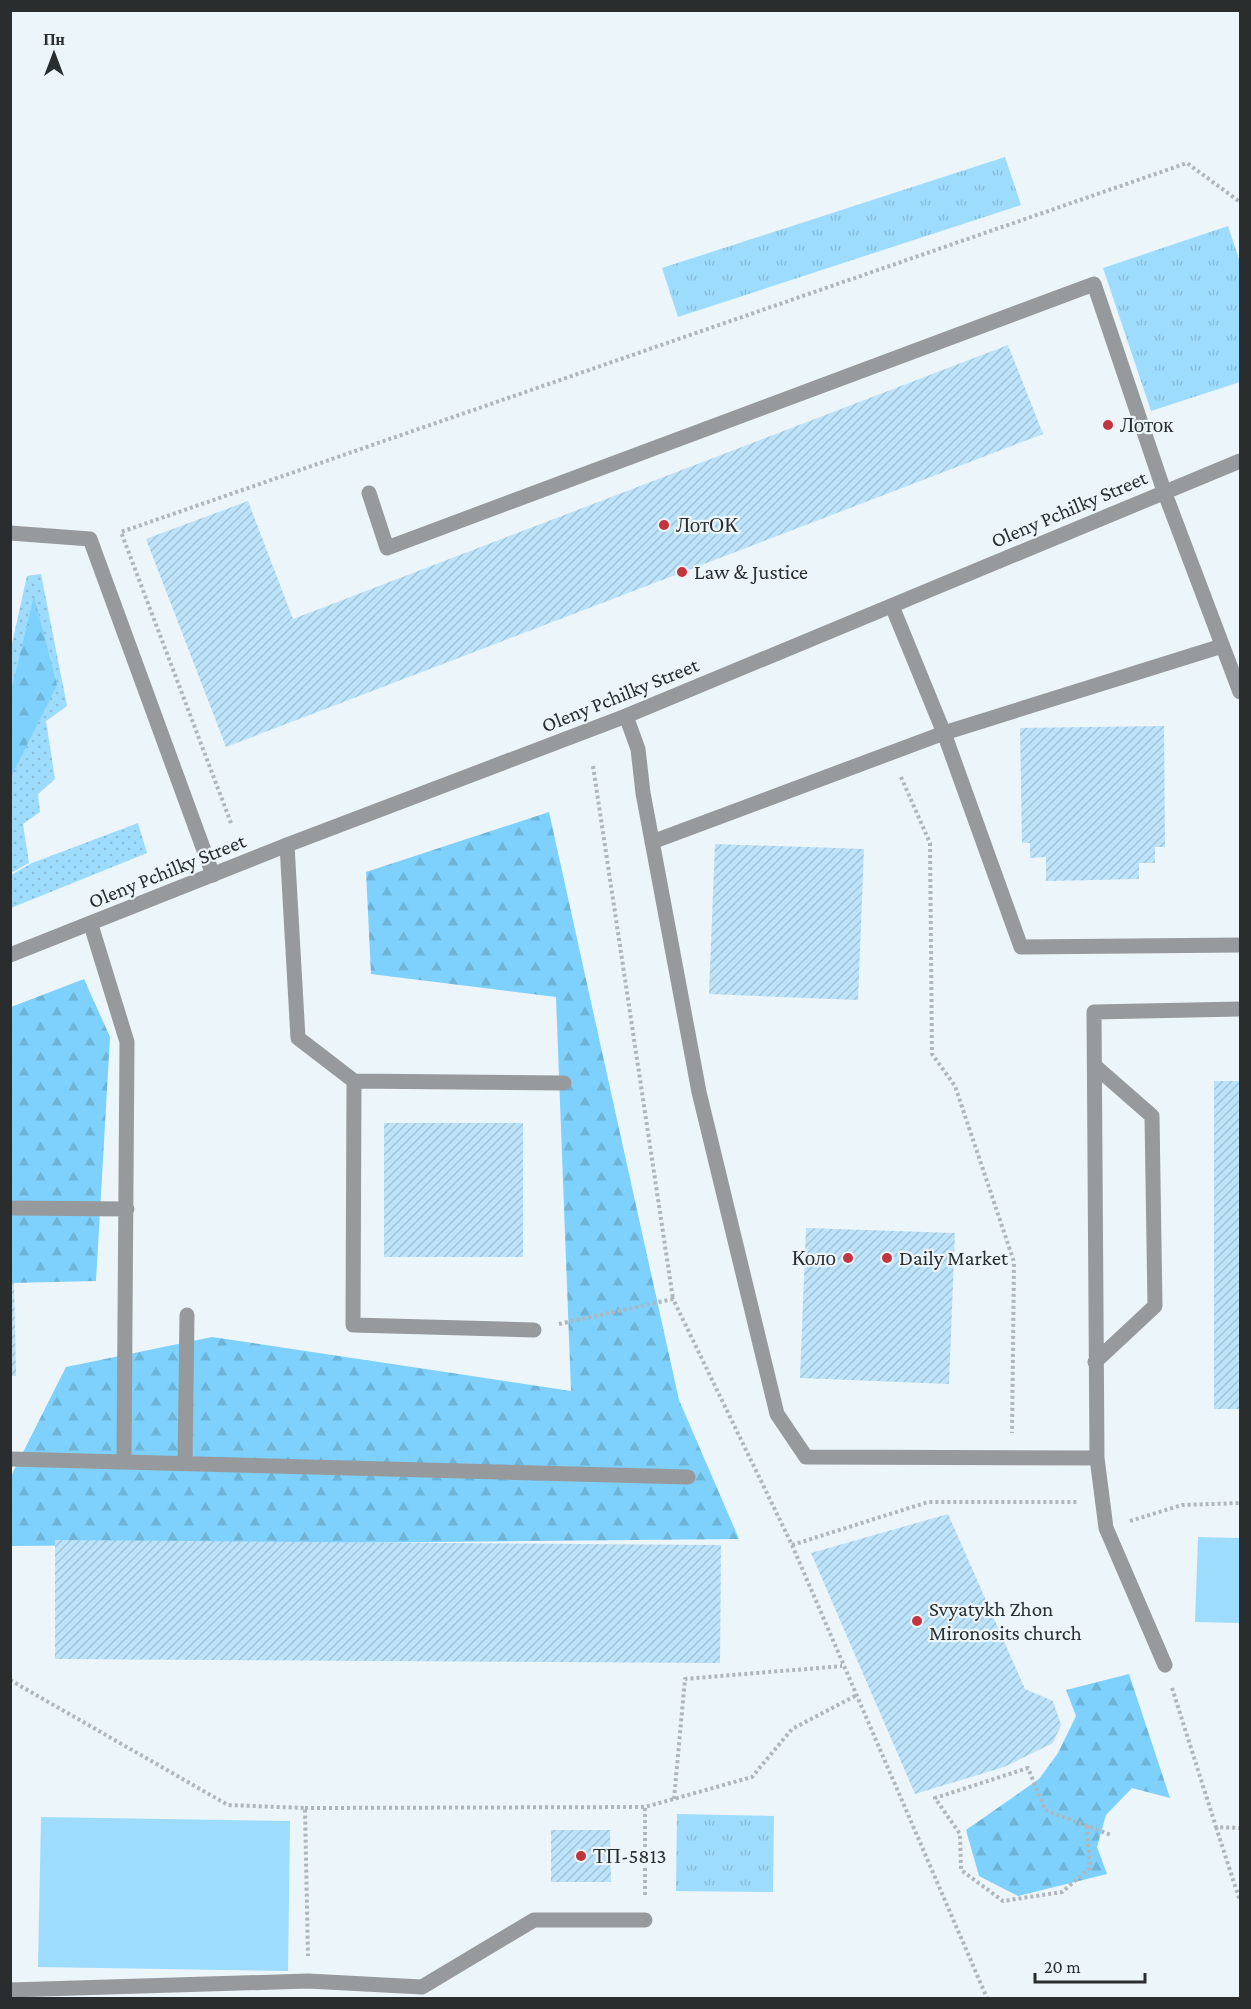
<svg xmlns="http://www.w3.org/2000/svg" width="1251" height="2009" viewBox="0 0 1251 2009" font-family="'Crimson Pro',serif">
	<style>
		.grass { fill: url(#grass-dots) }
		.forest { fill: url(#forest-firs) }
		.park { fill: url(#park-tufts) }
		.garden { fill: #9edcfd }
		.building { fill: url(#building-hatch) }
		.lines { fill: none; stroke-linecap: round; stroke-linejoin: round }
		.path { stroke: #afb7ba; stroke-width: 4; stroke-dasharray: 3 3; stroke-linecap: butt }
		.lane { stroke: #979a9d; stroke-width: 15 }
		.street { stroke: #979a9d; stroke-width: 15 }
		.poi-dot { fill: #c4343e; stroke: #ecf5fa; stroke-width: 2 }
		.labels { text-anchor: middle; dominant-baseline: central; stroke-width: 4.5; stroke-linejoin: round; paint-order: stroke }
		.poi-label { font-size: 21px; fill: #292d2e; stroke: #ecf5fa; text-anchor: start }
		.street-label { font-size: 21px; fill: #292d2e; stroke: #ecf5fa }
	</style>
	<defs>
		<pattern id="grass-dots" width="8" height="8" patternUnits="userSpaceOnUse" patternTransform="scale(1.5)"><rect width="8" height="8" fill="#9edcfd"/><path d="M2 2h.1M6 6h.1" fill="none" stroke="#88bdd9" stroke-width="1.8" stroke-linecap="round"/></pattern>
		<pattern id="forest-firs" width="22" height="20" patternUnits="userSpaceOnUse" patternTransform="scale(1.5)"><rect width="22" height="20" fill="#7dd1fc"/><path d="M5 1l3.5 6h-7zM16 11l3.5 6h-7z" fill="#6cb4d8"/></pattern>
		<pattern id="park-tufts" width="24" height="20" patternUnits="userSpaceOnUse" patternTransform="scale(1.5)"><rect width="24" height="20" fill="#9edcfd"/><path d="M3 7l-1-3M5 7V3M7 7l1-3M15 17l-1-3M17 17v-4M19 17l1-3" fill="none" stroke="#88bdd9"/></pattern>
		<pattern id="building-hatch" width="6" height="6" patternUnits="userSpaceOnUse" patternTransform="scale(1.5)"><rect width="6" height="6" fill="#bce3f9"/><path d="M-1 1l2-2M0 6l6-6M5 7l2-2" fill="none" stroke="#a2c3d6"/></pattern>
	</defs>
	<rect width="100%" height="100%" fill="#ecf5fa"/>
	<!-- grass -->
	<path class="grass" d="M41,574L67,706L46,721L55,779L38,794L40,812L23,824L29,863L11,873V648L27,576Z
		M138,823L147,853L11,908V875L32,863Z"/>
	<!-- forest -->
	<path class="forest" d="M34,596L57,685L11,777V691Z
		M549,812L679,1400L739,1539L11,1546L10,1478L66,1367L212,1337L571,1391L556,997L371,974L366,872Z
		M84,979L110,1037L96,1281L11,1283V1007Z
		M1129,1674L1170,1798L1132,1788L1106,1815L1097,1847L1107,1874L1018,1896L979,1876L966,1830L1039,1779L1058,1753L1076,1716L1066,1690Z"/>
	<!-- park -->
	<path class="park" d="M1005,157L1021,205L678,317L662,268Z
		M1228,226L1240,262V382L1151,411L1103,268Z
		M677,1814L774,1816L773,1892L676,1891Z"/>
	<!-- garden -->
	<path class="garden" d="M1198,1537L1240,1538V1623L1195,1622Z
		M41,1817L290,1821L288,1971L38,1967Z"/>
	<!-- building -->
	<path class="building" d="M1008,345L1043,434L226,747L146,539L248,501L293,619Z
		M1164,726L1165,847H1155V863H1139V879L1046,881V857L1030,858V843H1022L1020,728Z
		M715,844L864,849L858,1000L709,994Z
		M1214,1081H1240V1409H1214Z
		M384,1123H523V1257H384Z
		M806,1228L955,1233L949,1384L800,1378Z
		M10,1283H14L16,1376H10Z
		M948,1514L1025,1689L1053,1701L1061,1725L1053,1743L1004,1767L915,1794L811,1553Z
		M55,1540L721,1545L720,1663L55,1659Z
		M551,1830H610L611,1882H551Z"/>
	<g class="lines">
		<!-- path -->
		<path class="path" d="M593,766L673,1299
			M901,777L930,843L932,1054L955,1086L1014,1262L1012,1433
			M231,823L121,532L1187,163L1240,202
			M559,1324L673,1299L792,1545L987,1998
			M1130,1521L1182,1505L1240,1503
			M792,1545L928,1502H1078
			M10,1680L228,1805L305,1808L308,1956
			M1172,1688L1216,1827L1240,1828
			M674,1799L685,1679L842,1666
			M305,1808L645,1807
			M1087,1826L1090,1868L1062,1892L1003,1901L961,1870L960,1834L935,1798L1028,1768L1045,1810L1111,1835
			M1216,1827L1240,1901
			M645,1895V1807L752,1777L792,1729L855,1696"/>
		<!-- lane -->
		<path class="lane" d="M369,493L387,548L1094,284L1164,491L1240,692
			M10,533L90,539L213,875
			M892,606L944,733L1021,947L1240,945
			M626,716L638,749L643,793L699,1092L777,1414L806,1457L1097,1458
			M652,842L944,733L1222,646
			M287,845L298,1038L354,1081L353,1325L534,1330
			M91,925L127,1042L124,1460
			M354,1081L564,1083
			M10,1208L127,1209
			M1095,1362L1155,1306L1152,1116L1096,1067
			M10,1459L688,1477
			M185,1463L187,1315
			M1165,1665L1106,1528L1097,1458L1094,1012L1240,1009
			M10,1990L308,1981L422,1987L534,1920H645"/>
		<!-- street -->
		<path class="street" d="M10,955L287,845L626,716L1240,461"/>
	</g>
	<!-- markers -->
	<g class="poi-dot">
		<circle cx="1108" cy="425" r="6"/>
		<circle cx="664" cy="525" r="6"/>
		<circle cx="682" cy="572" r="6"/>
		<circle cx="848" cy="1258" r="6"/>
		<circle cx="887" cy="1258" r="6"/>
		<circle cx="917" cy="1621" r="6"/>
		<circle cx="581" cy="1856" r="6"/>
	</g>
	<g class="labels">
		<!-- poi labels -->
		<g class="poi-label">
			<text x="1120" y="425">Лоток</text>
			<text x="676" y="525">ЛотОК</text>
			<text x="694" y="572">Law &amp; Justice</text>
			<text x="836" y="1258" text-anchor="end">Коло</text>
			<text x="899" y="1258">Daily Market</text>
			<text x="929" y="1609">Svyatykh Zhon<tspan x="929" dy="24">Mironosits church</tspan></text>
			<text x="593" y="1856">ТП-5813</text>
		</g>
		<!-- street labels -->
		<g class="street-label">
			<text transform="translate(1069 509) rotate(-23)">Oleny Pchilky Street</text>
			<text transform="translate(620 695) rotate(-22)">Oleny Pchilky Street</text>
			<text transform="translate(167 871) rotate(-22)">Oleny Pchilky Street</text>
		</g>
	</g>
	<!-- border -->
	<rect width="1251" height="2009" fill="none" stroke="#292d2e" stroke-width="24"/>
	<!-- north arrow -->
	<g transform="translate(54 54)" stroke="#ecf5fa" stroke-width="4.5" paint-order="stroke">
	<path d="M0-4.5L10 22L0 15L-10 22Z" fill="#292d2e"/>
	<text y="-9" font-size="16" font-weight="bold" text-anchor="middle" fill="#292d2e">Пн</text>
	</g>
	<!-- scale -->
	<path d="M1035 1973v9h110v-9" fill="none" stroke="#292d2e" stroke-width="3"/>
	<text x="1044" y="1973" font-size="18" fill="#292d2e" stroke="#ecf5fa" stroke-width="4.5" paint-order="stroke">20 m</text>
</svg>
